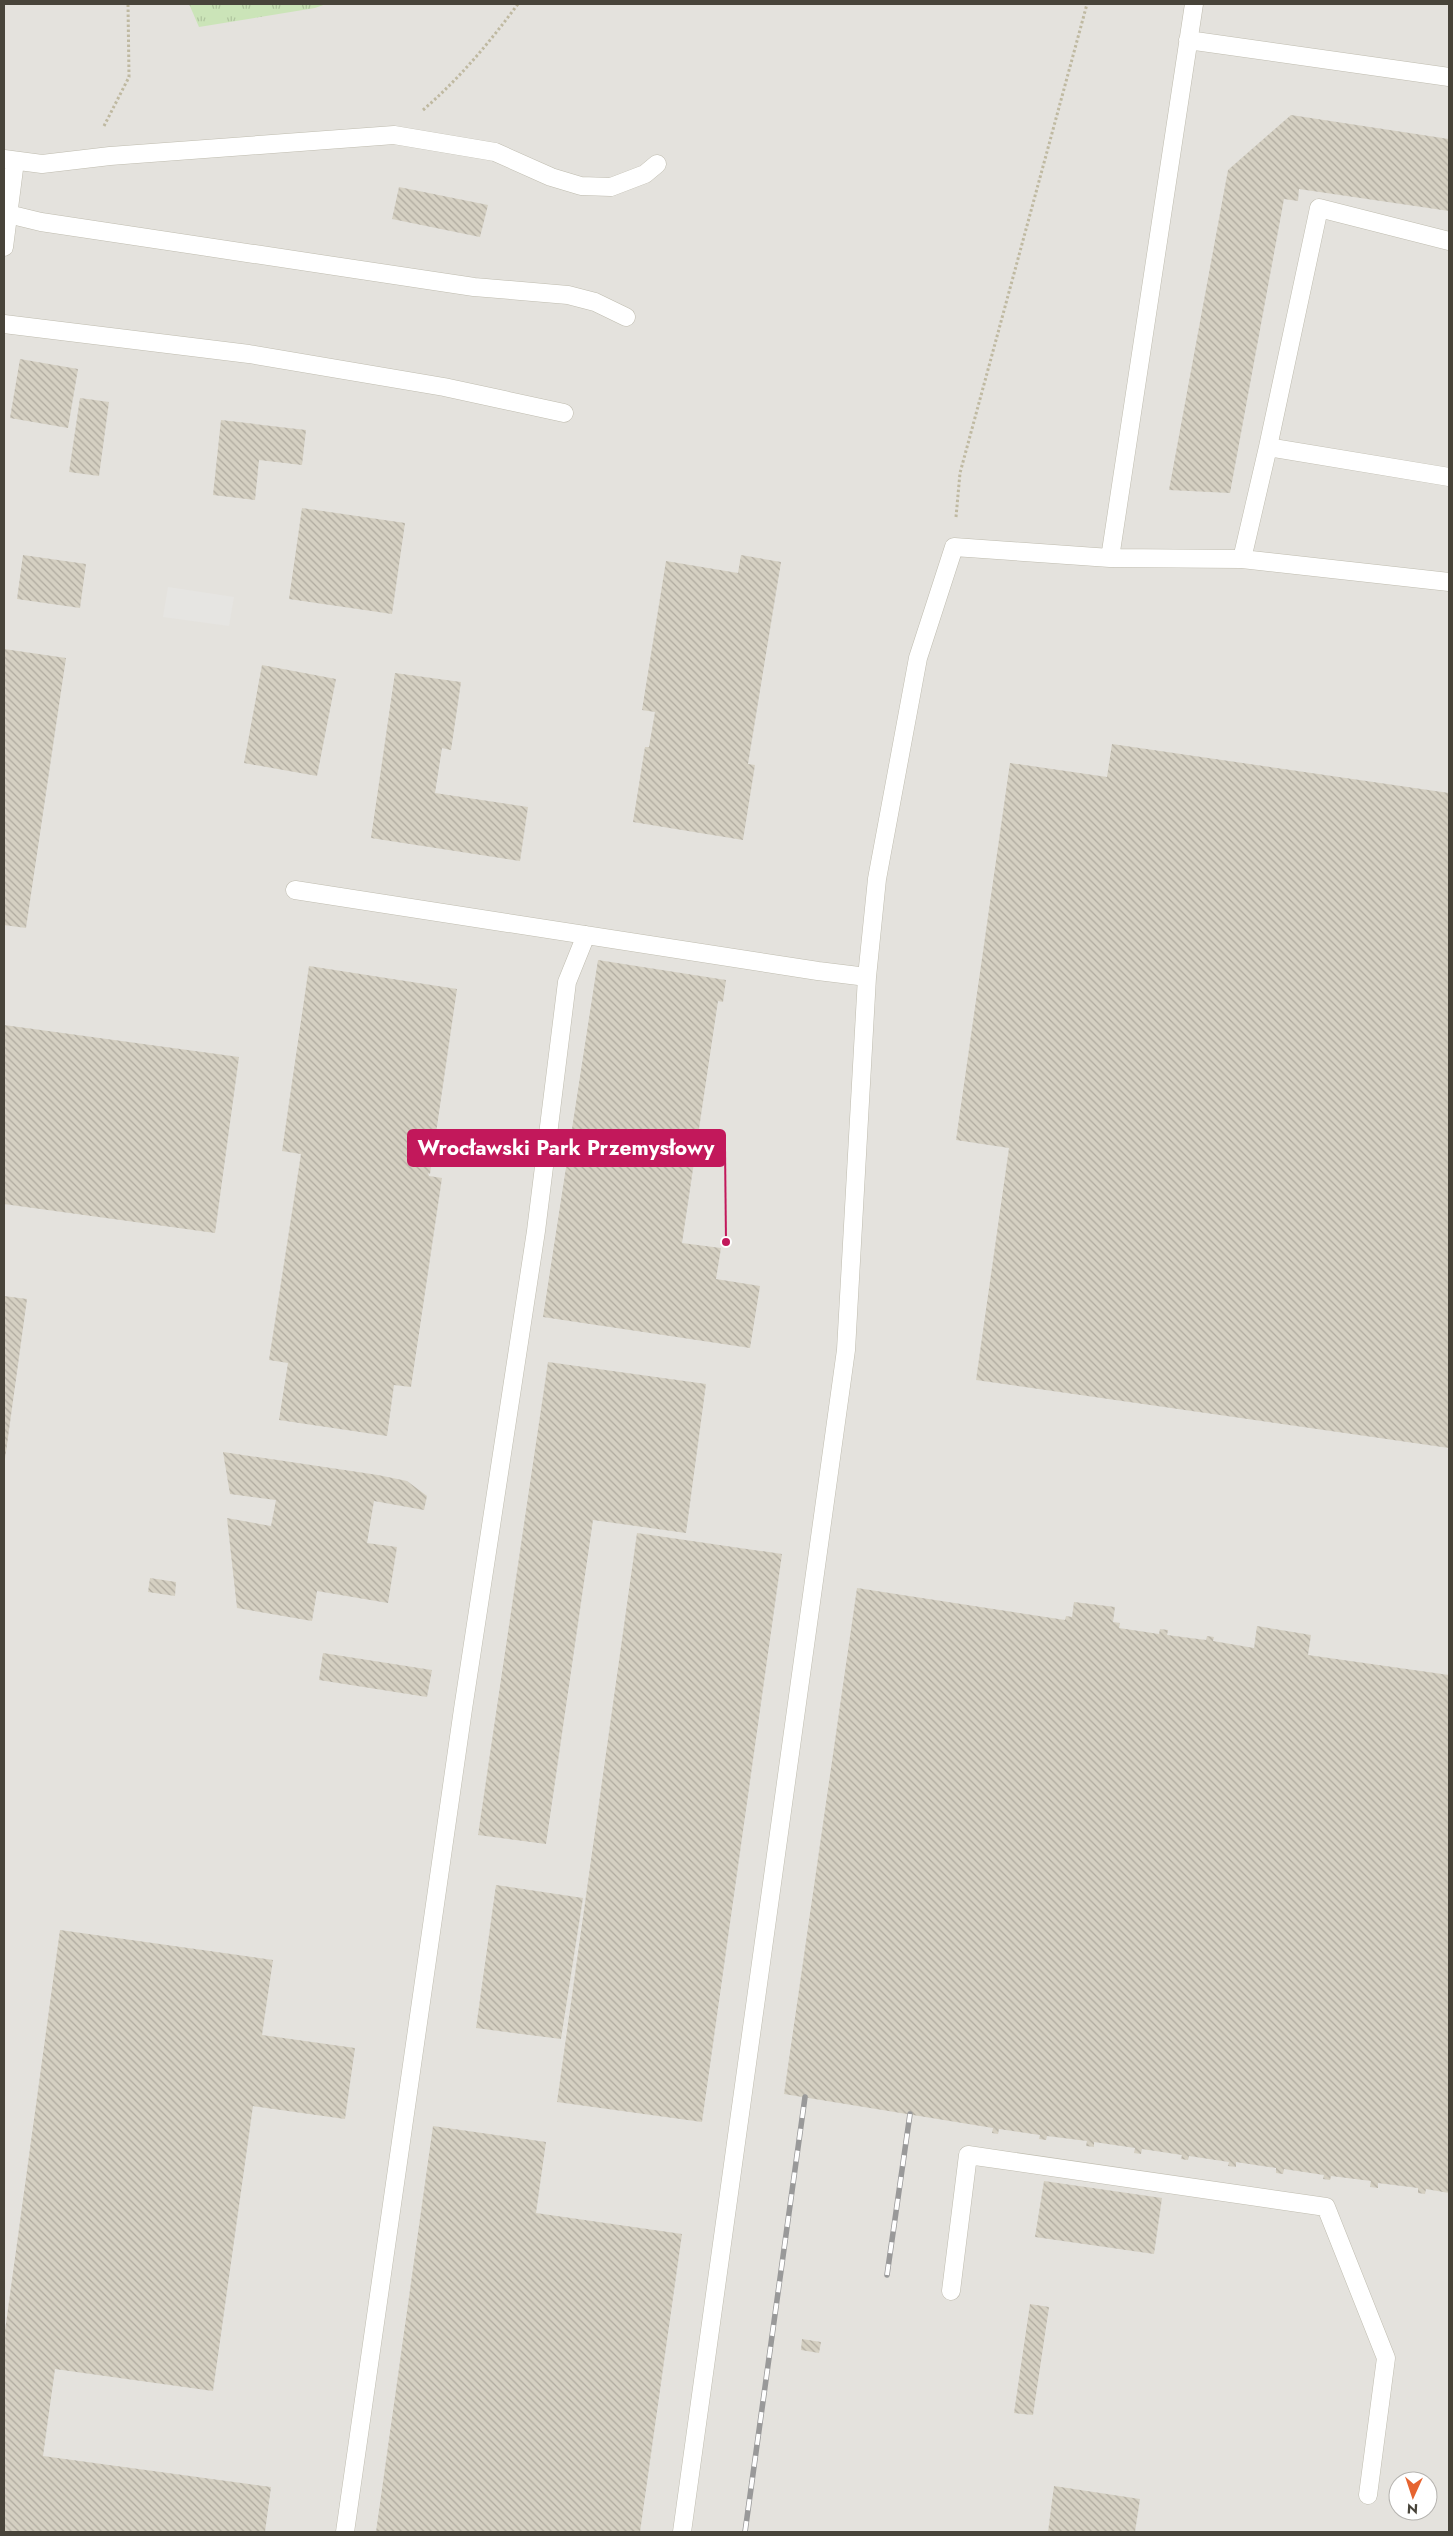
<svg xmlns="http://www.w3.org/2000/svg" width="1453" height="2536" viewBox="0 0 1453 2536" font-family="Jost,sans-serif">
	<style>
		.industrial { fill: #e4e2dd; fill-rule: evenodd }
		.grass { fill: url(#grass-tufts) }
		.parking { fill: #e6e5e2 }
		.building { fill: url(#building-back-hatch) }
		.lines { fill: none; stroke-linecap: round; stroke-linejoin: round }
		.service-casing { stroke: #bfbcaf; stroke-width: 19 }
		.path { stroke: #bfb9a1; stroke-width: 3; stroke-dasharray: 2.5 2.5; stroke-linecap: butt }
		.service { stroke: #fff; stroke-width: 18 }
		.rail-casing { stroke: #999; stroke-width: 5.5 }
		.rail { stroke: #fff; stroke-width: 4; stroke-dasharray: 11; stroke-linecap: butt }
		.leader { fill: none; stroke: #c2185b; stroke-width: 2 }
		.callout-dot { fill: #c2185b; stroke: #fff; stroke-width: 2 }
		.callout { fill: #c2185b; stroke: #c2185b; stroke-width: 2 }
		.callout-label { font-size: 21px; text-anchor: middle; font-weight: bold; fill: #fff }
	</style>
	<defs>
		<pattern id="grass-tufts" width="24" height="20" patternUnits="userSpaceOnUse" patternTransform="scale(1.25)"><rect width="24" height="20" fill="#cbe4b8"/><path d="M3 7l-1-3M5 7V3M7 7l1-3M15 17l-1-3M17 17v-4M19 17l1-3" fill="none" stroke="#b0c59f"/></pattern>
		<pattern id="building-back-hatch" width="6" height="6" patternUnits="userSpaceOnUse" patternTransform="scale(1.25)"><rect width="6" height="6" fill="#d5d0c2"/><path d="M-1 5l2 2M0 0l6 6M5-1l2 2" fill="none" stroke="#afaa9f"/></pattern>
	</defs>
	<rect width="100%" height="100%" fill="#f4f3eb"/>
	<!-- industrial -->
	<path class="industrial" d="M4,4H1449V2532H4ZM1398,2481H1428V2511H1398Z"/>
	<!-- grass -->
	<path class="grass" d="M189,4H326L315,8L199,27Z"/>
	<!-- parking -->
	<path class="parking" d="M168,587L234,597L229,626L163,617Z"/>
	<!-- building -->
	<path class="building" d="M1291,115L1449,139V211L1299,189L1298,201L1284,199L1230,493L1169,490L1228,170Z
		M399,187L488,205L480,237L392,219Z
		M20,359L78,369L68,428L10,418Z
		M80,398L109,402L99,476L69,472Z
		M221,420L306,430L302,465L259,460L255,500L213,495Z
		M302,508L405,523L392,614L289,599Z
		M23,555L86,564L80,608L17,599Z
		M741,555L781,562L748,764L755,765L743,840L633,822L645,747H649L655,712L642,710L666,561L738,573Z
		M4,649L66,658L26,928L4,925Z
		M262,665L336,679L317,776L244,763Z
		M395,673L461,682L451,750L442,748L435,793L528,807L520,861L371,838Z
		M1112,744L1449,793V1448L976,1380L1009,1148L956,1140L1010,763L1107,777Z
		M598,960L726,980L723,1002L718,1001L682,1243L721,1248L716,1279L760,1286L750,1348L543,1317Z
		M309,966L457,989L430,1174L428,1173L429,1176L442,1178L411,1387L394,1385L387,1436L279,1420L288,1363L269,1360L301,1154L282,1151Z
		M4,1025L239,1057L215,1233L4,1204Z
		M4,1296L27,1299L5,1459H4Z
		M548,1362L706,1384L686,1533L593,1520L546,1844L478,1835Z
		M223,1452L378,1475L407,1481L427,1496L424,1510L374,1501L367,1543L397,1547L388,1603L317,1591L312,1621L237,1608L227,1518L271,1526L276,1500L230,1494Z
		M637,1533L782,1554L702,2122L557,2102Z
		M150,1578L176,1582L175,1596L148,1592Z
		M857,1588L1065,1620L1066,1616L1072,1617L1074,1602L1115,1607L1113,1622L1120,1623L1119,1628L1159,1634L1160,1629L1168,1630L1167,1635L1206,1640L1207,1636L1214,1637L1213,1641L1254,1648L1257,1626L1311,1635L1308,1655L1449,1675V2193L1426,2189L1425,2194L1418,2193V2188L1378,2183V2188L1370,2187L1371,2181L1331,2176L1330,2180L1323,2179L1324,2175L1284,2169L1283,2174L1276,2173V2168L1236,2162V2167L1228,2166L1229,2162L1189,2156L1188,2160L1181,2159L1182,2155L1142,2149L1141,2154L1134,2153L1135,2148L1094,2142V2147L1086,2146L1087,2141L1047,2136L1046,2140L1039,2139L1040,2135L999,2129L998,2134L992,2133L993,2128L784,2094Z
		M323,1653L432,1670L427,1697L319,1680Z
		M496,1885L583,1898L561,2039L476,2028Z
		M60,1930L273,1960L262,2035L355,2048L345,2119L253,2106L213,2391L55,2369L43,2456L271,2487L265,2532H4V2338Z
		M433,2126L546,2142L536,2213L682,2234L640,2532H376Z
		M1044,2181L1162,2198L1154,2254L1035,2237Z
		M1030,2304L1049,2307L1033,2415L1014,2413Z
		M802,2339L821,2342L819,2353L801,2350Z
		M1054,2486L1140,2499L1135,2532H1048Z"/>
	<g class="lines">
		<defs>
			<path id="service" d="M1188,40L1449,77
				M4,159L42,164L110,156L394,135L495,152L551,177L581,186L611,187L645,174L657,164
				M8,214L41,222L474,287L568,295L595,302L626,317
				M4,247L15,161
				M4,324L249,354L444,387L564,413
				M1268,447L1449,477
				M1110,558L1194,4
				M1242,559L1268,447L1319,208L1449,241
				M295,890L818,971L867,977
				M951,2291L968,2155L1326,2207L1386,2358L1368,2495
				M345,2532L463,1709L536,1231L567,982L586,935
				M682,2532L846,1350L867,977L877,879L918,658L954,547L1110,558L1242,559L1449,582"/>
		</defs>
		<!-- service casing -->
		<use href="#service" class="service-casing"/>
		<!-- path -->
		<path class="path" d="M423,110C460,78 489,43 518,4
			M104,126L129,77L128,4
			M956,517L960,473L1087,4"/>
		<!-- service -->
		<use href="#service" class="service"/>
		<defs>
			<path id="rail" d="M887,2275L910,2114
				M745,2532L805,2097"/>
		</defs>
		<!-- rail casing -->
		<use href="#rail" class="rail-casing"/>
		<!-- rail -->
		<use href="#rail" class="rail"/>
	</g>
	<!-- callouts -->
	<path class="leader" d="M726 1242L725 1148"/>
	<circle class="callout-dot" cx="726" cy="1242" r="5"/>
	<rect class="callout" x="408" y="1130" width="317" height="36" rx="5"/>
	<g class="callout-label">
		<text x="566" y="1155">Wrocławski Park Przemysłowy</text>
	</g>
	<!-- border -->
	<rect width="1453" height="2536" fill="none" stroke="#48443a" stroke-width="10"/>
	<!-- north arrow -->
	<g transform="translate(1413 2496) rotate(183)"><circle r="24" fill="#ffffff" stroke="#b6b4b0"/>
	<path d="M0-4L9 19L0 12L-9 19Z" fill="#e66430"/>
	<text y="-8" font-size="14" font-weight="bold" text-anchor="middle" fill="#48443a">N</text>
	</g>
</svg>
